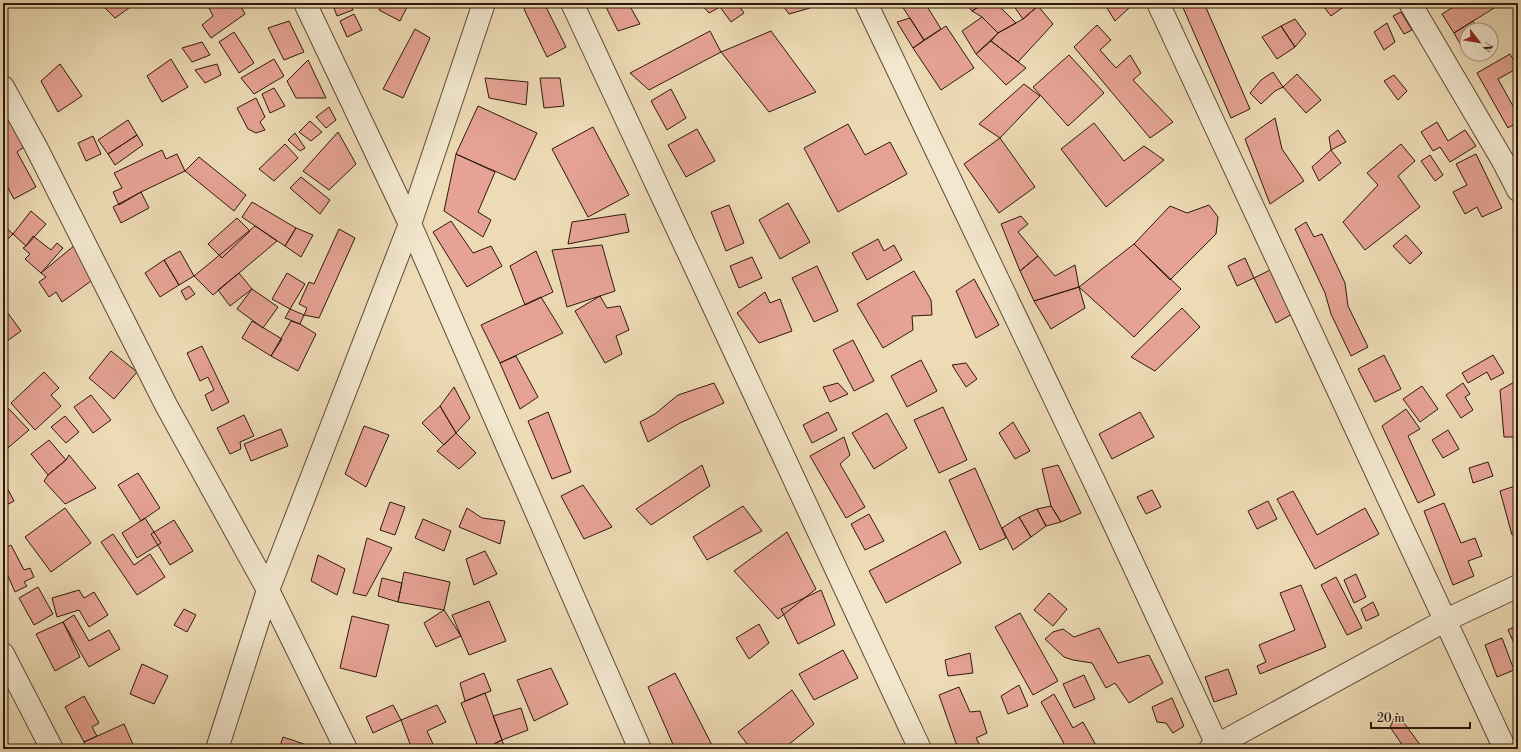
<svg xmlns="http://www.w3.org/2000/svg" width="1521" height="752" viewBox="0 0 1521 752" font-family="'Libre Bodoni',serif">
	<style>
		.building { fill: #e6a395; stroke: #2f180e }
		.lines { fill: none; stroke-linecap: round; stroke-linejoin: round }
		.minor-casing { stroke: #5e4938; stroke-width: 24 }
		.minor { stroke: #f3e8cf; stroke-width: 22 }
	</style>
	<rect width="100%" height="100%" fill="#eddbb5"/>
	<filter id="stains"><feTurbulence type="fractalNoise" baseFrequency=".005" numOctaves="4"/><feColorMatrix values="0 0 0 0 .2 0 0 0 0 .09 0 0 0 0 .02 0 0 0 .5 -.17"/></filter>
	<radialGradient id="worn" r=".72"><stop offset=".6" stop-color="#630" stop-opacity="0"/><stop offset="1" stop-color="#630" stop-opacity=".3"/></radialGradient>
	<!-- building -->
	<path class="building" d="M100,3H136L115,18Z
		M208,3H239L245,14L211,38L202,25L213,16L207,4Z
		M332,3H350L353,10L337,16Z
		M383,3H409L400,21L379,10Z
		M532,3H544L566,47L547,57L524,9Z
		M604,3H628L640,24L618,31Z
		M700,3H737L744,13L731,22L720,7L709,13Z
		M781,3H807L810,8L789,14Z
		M900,3H925L941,29L924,40Z
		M965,3H985L972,11Z
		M985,3H996L1016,23L998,33L982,17L972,11Z
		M1015,3H1041L1023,19L1013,5Z
		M1104,3H1126L1129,8L1115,21Z
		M1181,3H1204L1250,109L1231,118Z
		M1321,3H1349L1331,16Z
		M1460,3H1502L1454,33L1442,14Z
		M1038,6L1053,24L1018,62L991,41L998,33L1023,19Z
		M1401,12L1412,30L1404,34L1393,16Z
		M354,14L362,30L347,37L340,21Z
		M982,17L998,33L976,54L962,31Z
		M910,18L924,40L913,48L897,22Z
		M1295,19L1306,34L1295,47L1281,26Z
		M289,21L304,52L284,60L268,28Z
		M1473,21L1478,30H1467V44L1462,47L1454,33Z
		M1387,23L1395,42L1384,50L1374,32Z
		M1097,25L1111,40L1100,50L1116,68L1130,55L1141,73L1133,80L1173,122L1150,138L1074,47Z
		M946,26L974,68L941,90L913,48Z
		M1281,26L1295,47L1277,59L1262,37Z
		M415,29L430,38L403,98L383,89Z
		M710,31L721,52L649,90L630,73Z
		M771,31L816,92L769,112L721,52Z
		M234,32L254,63L239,73L219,42Z
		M991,41L1026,68L1006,85L976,54Z
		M202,42L210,55L192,62L182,48Z
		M1510,54L1518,68L1498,79L1518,115V122L1508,128L1477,73Z
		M1069,55L1104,93L1068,126L1033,87Z
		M171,59L188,87L162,102L147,76Z
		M274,59L284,76L254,94L241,78Z
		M308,60L326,98H296L287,81Z
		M60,64L82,96L58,112L41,81Z
		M217,64L221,75L205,83L195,70Z
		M1273,72L1283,87L1275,91L1261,104L1250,93L1261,80Z
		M1297,74L1321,100L1306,113L1283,87Z
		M1394,75L1407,91L1398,100L1384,81Z
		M485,78L528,82L526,105L489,98Z
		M540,78H560L564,106L544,108Z
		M1024,84L1040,96L1000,138L979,124Z
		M274,88L285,106L270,113L262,94Z
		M671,89L686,118L667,130L651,101Z
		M256,98L265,117L260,122L265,130L256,133L248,129L237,108Z
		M478,106L537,133L515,180L456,154Z
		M3,107L24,147L17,152L36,187L14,199L3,179Z
		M329,107L336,120L326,128L316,117Z
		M1275,118L1282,149L1304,181L1270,204L1245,139Z
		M128,120L137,135L108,154L98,140Z
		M310,121L322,132L311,141L299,132Z
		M1437,122L1448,141L1465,130L1476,146L1450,162L1440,147L1433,151L1421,132Z
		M1094,123L1124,161L1144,146L1164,160L1106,207L1061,149Z
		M848,124L865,155L890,142L907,174L838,212L804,148Z
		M593,127L629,195L588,217L552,149Z
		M697,129L715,161L686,177L668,145Z
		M1338,130L1346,142L1331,150L1329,137Z
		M338,132L356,164L329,190L303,171Z
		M295,133L305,148L300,151L288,140Z
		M137,135L143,145L115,165L108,154Z
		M93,136L101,154L86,161L78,143Z
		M1000,138L1035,187L999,213L964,164Z
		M285,144L298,158L274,181L259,169Z
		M1401,144L1415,161L1398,176L1420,207L1365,250L1343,222L1378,185L1367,173Z
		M162,150L166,159L177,154L185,171L141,192L119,205L113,192L122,188L114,173Z
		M1331,150L1341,163L1319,181L1312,167Z
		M456,154L495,172L478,212L491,220L483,237L444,211Z
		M1476,154L1502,208L1482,217L1477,207L1465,214L1453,192L1467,185L1456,164Z
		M1430,155L1443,175L1435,181L1421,161Z
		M199,157L246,195L234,211L185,171Z
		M301,177L330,200L320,214L290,188Z
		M141,192L149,208L121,223L113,207Z
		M252,202L296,228L285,246L242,217Z
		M788,203L810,242L780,259L759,220Z
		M729,205L744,243L726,251L711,212Z
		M1209,205L1218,217L1216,234L1170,280L1134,244L1170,206L1187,213Z
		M31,211L46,224L26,246L13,234Z
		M625,214L629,232L568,244L572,222Z
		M1021,216L1028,224L1018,232L1038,256L1020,271L1001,224Z
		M237,218L250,231L222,258L208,244Z
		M451,221L473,253L491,246L502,266L467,287L433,232Z
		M1306,222L1314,237L1322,234L1345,283L1348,306L1368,347L1351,356L1331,314L1325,293L1295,229Z
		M3,225L13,234L3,244Z
		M255,226L277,241L213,295L194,276Z
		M296,228L313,235L301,257L285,246Z
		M339,229L355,238L319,318L304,315L307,308L299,304L309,282L314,284Z
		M1406,235L1422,253L1410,264L1393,246Z
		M33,236L51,250L57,243L63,248L41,273L25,259L30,254L23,248L26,246Z
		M878,239L884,251L894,245L902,260L867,280L852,253Z
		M1134,244L1181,289L1134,337L1079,287Z
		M75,245L98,276L62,302L56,292L49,297L39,282L46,277L41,273Z
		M602,245L615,291L567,307L552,250Z
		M180,251L194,276L179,285L164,260Z
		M536,251L553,292L525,305L510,266Z
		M1038,256L1055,276L1075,265L1079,287L1034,301L1020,271Z
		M752,257L762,278L739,288L730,266Z
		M1245,258L1254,278L1237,286L1228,266Z
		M164,260L179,285L160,297L145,273Z
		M817,266L838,311L814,322L792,278Z
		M1272,269L1294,313L1276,323L1254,278Z
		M914,271L931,300L932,315L912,316L913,330L883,348L857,304Z
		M239,273L252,289L230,306L218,290Z
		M287,273L305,284L290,309L272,299Z
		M974,279L999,325L976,338L956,291Z
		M189,286L195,294L186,300L181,291Z
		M1079,287L1085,308L1051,329L1034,301Z
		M252,289L278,307L263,328L237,309Z
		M765,292L770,303L780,299L792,331L759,343L737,313Z
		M600,296L607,308L620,306L629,330L616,336L622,354L605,363L575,311Z
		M541,297L563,333L500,363L481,325Z
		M1182,308L1200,327L1155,371L1131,357Z
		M290,309L304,315L300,324L285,318Z
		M7,312L21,331L3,344V316Z
		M252,321L282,339L271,356L242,338Z
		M291,321L300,324L316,334L298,371L271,356Z
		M853,340L874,381L854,391L833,350Z
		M202,346L229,402L212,411L205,395L214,390L208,377L200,381L187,353Z
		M111,351L137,372L114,399L89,378Z
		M1384,355L1401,389L1375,402L1358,369Z
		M1493,355L1504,373L1491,380L1487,372L1468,383L1462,373Z
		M516,356L538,397L520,409L500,363Z
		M921,360L937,391L907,407L891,376Z
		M966,363L977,379L966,387L952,365Z
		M44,372L59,388L51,395L61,406L35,430L11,403Z
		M1518,380V437H1504L1500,390Z
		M714,383L724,403L680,423L648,442L640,422L655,414L678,395Z
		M838,383L848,394L830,402L823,387Z
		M1463,383L1470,394L1465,397L1473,410L1461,418L1446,395Z
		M1422,386L1438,409L1420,422L1403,399Z
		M454,387L470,418L456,433L440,406Z
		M91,395L111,420L93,433L74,407Z
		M440,406L456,433L444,445L422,423Z
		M7,407L29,430L3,452V412Z
		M943,407L967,460L939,473L914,420Z
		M1406,409L1420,429L1408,436L1435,495L1418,503L1382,426Z
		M548,412L571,472L552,479L528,421Z
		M828,412L837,430L812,443L803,425Z
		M1140,412L1154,437L1112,459L1099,434Z
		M887,413L907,448L874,469L852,433Z
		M244,415L254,436L240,442L241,449L230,454L217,428Z
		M65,416L79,432L66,443L51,427Z
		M1013,422L1030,451L1015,459L999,433Z
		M364,426L389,435L366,487L345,474Z
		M281,429L288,446L251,461L244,444Z
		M1448,430L1459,449L1443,458L1432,440Z
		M456,433L476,453L459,469L437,451Z
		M844,437L850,455L840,464L865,507L846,518L810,456Z
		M49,440L66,460L48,475L31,454Z
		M69,455L96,488L65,504L44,481L48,475L66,460Z
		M1488,462L1493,476L1473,483L1469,468Z
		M702,465L710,486L651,525L636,509Z
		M1058,465L1081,513L1061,522L1051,506L1042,469Z
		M975,468L1006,538L980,550L949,480Z
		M138,473L160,508L141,521L118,485Z
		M3,480L14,501L3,507Z
		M583,485L612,527L584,539L561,496Z
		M1518,485V533L1512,535L1500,491Z
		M1152,490L1161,507L1146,514L1137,497Z
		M1293,491L1317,535L1365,508L1379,534L1315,569L1277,499Z
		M1268,501L1277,519L1257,529L1248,511Z
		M390,502L405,507L395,535L380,530Z
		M1444,503L1461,543L1475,538L1482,556L1468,561L1474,576L1453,585L1424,511Z
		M743,506L762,531L707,560L693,537Z
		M1051,506L1061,522L1046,526L1037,509Z
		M65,508L91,543L51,572L25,537Z
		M467,508L482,518L505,521L500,544L459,527Z
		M1037,509L1046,526L1031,537L1019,517Z
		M869,514L884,541L865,550L851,524Z
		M1019,517L1031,537L1013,550L1002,528Z
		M145,518L161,543L137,558L122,533Z
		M423,519L451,531L444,551L415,538Z
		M174,520L193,551L170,565L151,534Z
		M945,531L961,563L886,603L869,571Z
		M787,532L816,589L778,619L734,571Z
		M113,534L134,565L150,554L165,577L137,595L101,542Z
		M367,538L392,548L366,596L353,593Z
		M11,545L24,570L30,568L34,577L24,582L27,586L15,592L3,565V549Z
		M485,551L497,574L474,585L466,559Z
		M318,555L345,569L337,595L311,581Z
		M404,572L450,582L444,610L398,602Z
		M1356,574L1366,597L1354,603L1344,580Z
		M1336,577L1362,628L1347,635L1321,585Z
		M382,578L402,583L398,602L378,596Z
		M1301,585L1326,647L1260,674L1257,666L1266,662L1259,645L1295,630L1280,593Z
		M38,587L53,614L34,625L19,598Z
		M79,590L84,598L94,592L108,615L89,627L79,610L57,617L52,598Z
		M821,590L835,625L798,644L781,609Z
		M1049,593L1067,609L1053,626L1034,610Z
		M489,601L506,641L469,655L452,615Z
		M1373,602L1379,615L1366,621L1361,609Z
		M184,609L196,615L187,632L174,625Z
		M444,610L461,636L436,647L424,623Z
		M1020,613L1058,681L1033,695L995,627Z
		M74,615L89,641L109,630L120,649L89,667L63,622Z
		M352,616L389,625L376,677L340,668Z
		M63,622L80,657L55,671L36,634Z
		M759,624L769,643L749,659L736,638Z
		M1518,625V652L1508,630Z
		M1099,628L1118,663L1149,655L1163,683L1129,703L1115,683L1106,688L1092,663L1073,660L1064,657L1045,639L1053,632L1063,629L1074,637Z
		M1502,638L1514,670L1497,677L1485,645Z
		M843,650L858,678L814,700L799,674Z
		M970,653L973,673L948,676L945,660Z
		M142,664L168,676L154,704L130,694Z
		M551,668L568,704L534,721L517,680Z
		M1228,669L1237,694L1214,702L1205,677Z
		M484,673L491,691L465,701L460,683Z
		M675,673L714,749H675L648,687Z
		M1084,675L1095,699L1074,708L1063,684Z
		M1019,685L1028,706L1008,714L1001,696Z
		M959,687L970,712L980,711L987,733L976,738L982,749H958L939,695Z
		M792,690L814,724L783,749H751L738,732Z
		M485,693L502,740L484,749H479L461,703Z
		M1054,694L1073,728L1083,722L1098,749H1067L1041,702Z
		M84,696L99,723L92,727L97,736L84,742L65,707Z
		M1172,698L1184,726L1173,733L1166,723L1157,722L1152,707Z
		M393,705L401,720L373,733L366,717Z
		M437,705L446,722L427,731L433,744L421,749H412L401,720Z
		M521,708L528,730L502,740L493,716Z
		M1397,713L1423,749H1405L1390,727Z
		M124,724L135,749H88L84,742Z
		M283,737L319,749H279Z
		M502,740L505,749H484Z"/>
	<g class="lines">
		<defs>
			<path id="minor" d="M305,3L410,224L640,749
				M572,3L920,749
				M866,3L1111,517L1219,749
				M1158,3L1505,749
				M1410,3L1503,161L1518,190
				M3,87L36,147L166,405L268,590L346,749
				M3,654L52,749
				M217,749L268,590L410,224L484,3
				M1210,749L1446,620L1518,586"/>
		</defs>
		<!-- minor casing -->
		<use href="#minor" class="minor-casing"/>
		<!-- minor -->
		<use href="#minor" class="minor"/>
	</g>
	<!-- margin -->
	<rect width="1521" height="752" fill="none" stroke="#eddbb5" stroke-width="16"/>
	<rect x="4" y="4" width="1513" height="744" fill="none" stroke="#2f180e" stroke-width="2"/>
	<rect x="8" y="8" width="1505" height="736" fill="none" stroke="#2f180e"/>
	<!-- north arrow -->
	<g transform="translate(1479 42) rotate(121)"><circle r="19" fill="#f3e8cf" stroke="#a59582"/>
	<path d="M0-3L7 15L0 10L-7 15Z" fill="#8f2418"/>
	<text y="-6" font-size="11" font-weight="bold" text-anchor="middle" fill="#2f180e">N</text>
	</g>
	<!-- scale -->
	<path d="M1371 722v6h99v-6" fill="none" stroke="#2f180e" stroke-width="2"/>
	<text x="1377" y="722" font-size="12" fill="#2f180e" stroke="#f3e8cf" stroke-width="3" paint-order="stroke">20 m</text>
	<rect width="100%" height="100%" filter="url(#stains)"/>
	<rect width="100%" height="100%" fill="url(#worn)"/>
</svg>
